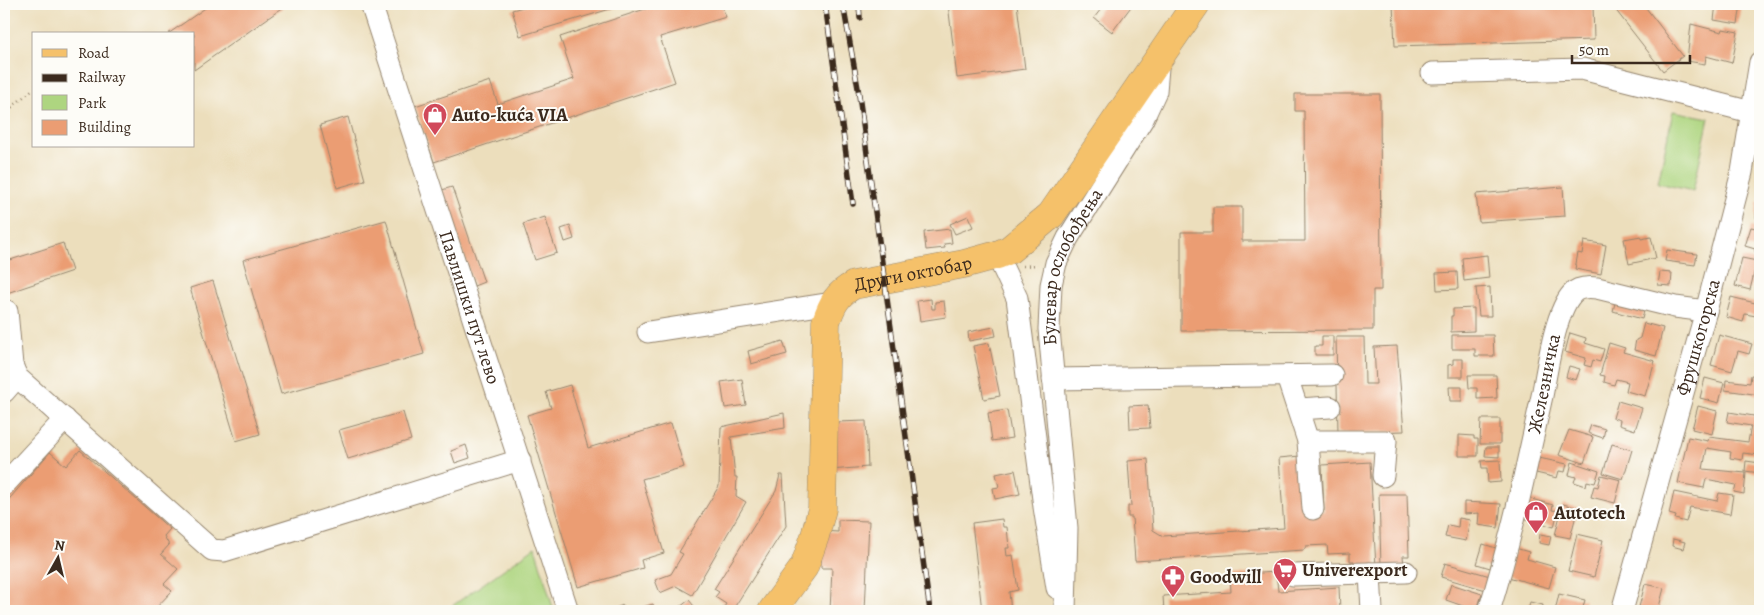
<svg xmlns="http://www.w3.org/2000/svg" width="1764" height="615" viewBox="0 0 1764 615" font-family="Alegreya,serif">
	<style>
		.green { fill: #aed580; stroke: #74804f }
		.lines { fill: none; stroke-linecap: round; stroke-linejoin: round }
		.stream { stroke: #76b7eb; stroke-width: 4.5 }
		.building { fill: #eb9d73 }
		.minor-casing { stroke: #94846d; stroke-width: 23 }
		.major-casing { stroke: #94846d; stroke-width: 29 }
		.path { stroke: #94846d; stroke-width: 2.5; stroke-dasharray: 1 4; stroke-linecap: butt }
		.minor { stroke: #fff; stroke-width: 21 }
		.major { stroke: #f5c16b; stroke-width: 28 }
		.rail-casing { stroke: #3b2a1e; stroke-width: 5.5 }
		.rail { stroke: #fdfcf7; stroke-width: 4; stroke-dasharray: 11; stroke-linecap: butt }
		.labels { text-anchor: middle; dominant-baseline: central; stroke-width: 4; stroke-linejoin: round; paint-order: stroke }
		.poi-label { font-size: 19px; font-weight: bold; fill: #3b2a1e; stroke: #fdfcf7; text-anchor: start }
		.street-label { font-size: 19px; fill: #3b2a1e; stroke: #fdfcf7 }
	</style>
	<rect width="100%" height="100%" fill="#fdfcf7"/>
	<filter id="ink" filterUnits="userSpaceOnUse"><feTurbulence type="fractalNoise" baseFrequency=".02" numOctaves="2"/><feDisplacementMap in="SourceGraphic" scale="10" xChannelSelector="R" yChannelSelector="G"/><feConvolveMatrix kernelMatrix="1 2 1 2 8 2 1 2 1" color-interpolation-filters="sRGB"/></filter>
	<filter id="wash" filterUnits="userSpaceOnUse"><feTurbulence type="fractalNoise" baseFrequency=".0096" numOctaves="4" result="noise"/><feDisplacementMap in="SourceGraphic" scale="20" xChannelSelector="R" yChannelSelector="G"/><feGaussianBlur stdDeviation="1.12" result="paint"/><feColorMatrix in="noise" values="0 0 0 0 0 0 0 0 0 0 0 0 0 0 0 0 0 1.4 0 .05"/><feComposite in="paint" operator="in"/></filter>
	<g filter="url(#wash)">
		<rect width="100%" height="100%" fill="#ecdebc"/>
		<!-- green -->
		<path class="green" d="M1673,111L1709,118L1693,191L1658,183Z
			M535,547L554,611H445Z"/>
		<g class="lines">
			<!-- stream -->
			<path class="stream" d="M1759,611L1760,597"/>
		</g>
		<g id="blocks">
			<!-- building -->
			<path class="building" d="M211,4H288L194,70V34H168Z
				M534,4H627L520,36L512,10Z
				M649,4H721L726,17L660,37L675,82L434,162L415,106L490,81L498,104L574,79L560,37L651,7Z
				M948,4H1017L1025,69L957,78Z
				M1105,4H1133L1112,32L1094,18Z
				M1393,4H1593L1594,40L1395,46Z
				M1611,4H1643L1683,56L1663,71Z
				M1716,4H1741L1738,24L1714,20Z
				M1691,24L1722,32L1723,29L1738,32L1732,63L1706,56L1705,64L1687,61Z
				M1295,94H1380L1381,290H1373V330L1181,331V232H1213V207H1242V241H1305L1304,111H1295Z
				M348,117L365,180L337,188L320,125Z
				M452,187L484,282L474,286L442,190Z
				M1563,187L1565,216L1479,222L1476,194Z
				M1757,202H1760V218H1756Z
				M968,216L973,227L955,234L950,224Z
				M545,217L557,253L535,260L523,224Z
				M386,220L424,354L281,394L243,260Z
				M570,226L574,239L565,242L561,229Z
				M1751,227L1760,229V253L1755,252V249L1745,246Z
				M950,229L952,243L944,244L945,248L926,250L924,232Z
				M1641,236V239L1651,237L1656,258L1629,264L1624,239Z
				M1584,241L1606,245L1601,274L1575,269L1578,253L1582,254Z
				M63,243L72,271L4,294V262Z
				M1667,250L1697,254L1695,265L1665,261Z
				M1487,255L1489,278L1464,281L1462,258Z
				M1742,258L1757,261L1750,290L1735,286Z
				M1457,272L1458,289L1437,290L1436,273Z
				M1660,272L1672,273L1671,286L1658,285Z
				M213,281L260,434L236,441L190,288Z
				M1490,287L1491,316H1479L1476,288Z
				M1731,297L1759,304L1756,316L1745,314L1743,322L1726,317Z
				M931,299L932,309H935V302L944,301L946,317L920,321L917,301Z
				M1615,303L1644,311L1642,319L1613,311Z
				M1474,308V331L1451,332V316H1453V309Z
				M1644,323L1663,328L1656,356L1634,350L1636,340L1640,338Z
				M994,327L996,336L969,341L968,332Z
				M1758,331H1760V343L1756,342Z
				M1570,333L1586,338L1585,343L1604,349L1600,362L1593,360L1591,367L1584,365L1586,358L1565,352Z
				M1452,335H1493L1494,356H1475V349H1452Z
				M1719,335L1752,344L1749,354L1738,351L1732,371L1711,365Z
				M1322,336H1333V355H1315V346H1322Z
				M1336,337H1364L1365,384H1376L1374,347L1397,346L1404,431L1338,433Z
				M783,341L787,354L751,364L748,351Z
				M989,343L1000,396L984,399L973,346Z
				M1609,343L1625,348L1623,352L1655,361L1645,396L1626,391L1628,382L1616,379L1614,385L1604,382L1605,376L1600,375Z
				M1453,359H1463V377H1448V365L1453,364Z
				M1569,366L1580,369L1576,380L1566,377Z
				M1468,375H1496L1497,398L1477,399V388H1469Z
				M1751,375L1760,376V395L1725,390L1726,380L1750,383Z
				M1705,378L1724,383L1719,403L1700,398Z
				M742,379L746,405L725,408L721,382Z
				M570,385L588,448L671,423L684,467L642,479L664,553L641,560L643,568L578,587L527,415L551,408L546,392Z
				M1449,387H1462V401H1450Z
				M1618,401L1642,408L1635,430L1619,425L1620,420L1613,418Z
				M1148,405L1150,428L1130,429L1129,406Z
				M1698,406L1717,411L1712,434L1692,429Z
				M1007,410L1012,438L992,441L988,413Z
				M403,412L411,440L348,459L339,430Z
				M1729,412L1760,417V455L1743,453L1742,460L1730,458L1731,452L1707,448L1703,469L1746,473L1744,494L1734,492L1736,485L1706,479L1704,488L1678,483L1688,437L1708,441L1709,437L1748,442L1751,426L1727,422Z
				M784,413L785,428L731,437L735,477H737L736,496L746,502L692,595L676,586L660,593L655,580L671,574L683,554L679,552L719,486L721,427Z
				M1481,419H1500V444H1480Z
				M866,421L868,467L830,470L837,422Z
				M1591,425L1605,429L1603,438L1588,433Z
				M1569,430L1593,437L1584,463L1559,455Z
				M1459,435L1474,436V439H1478V456H1459Z
				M1612,444L1632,450L1623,479L1603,473Z
				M466,445L470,458L455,463L451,451Z
				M1486,447H1499V457L1485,456Z
				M80,450L170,529L164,536L169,545L161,554L178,569L164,584L172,591L153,611H4V505L50,452L66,466Z
				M1300,456L1304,512L1324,511L1322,465L1370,462L1376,567L1355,568L1354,561H1350V553L1328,554L1327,545L1306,546L1304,550L1135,561L1132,517H1128V506H1131L1128,461L1148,459L1153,530L1163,536L1284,528L1279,458Z
				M1539,458L1567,464L1565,472L1559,471L1557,478L1536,473Z
				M1500,460L1501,482L1488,483L1487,468H1482L1481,461Z
				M1746,461L1760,463V473L1745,471Z
				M1572,462L1599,471L1595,483L1587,481L1586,486L1574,482L1576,477L1569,475Z
				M1015,470L1020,494L995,499L993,488L999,487L996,474Z
				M780,475H783L786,526L732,611H726L723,609L726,604L715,597L719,592L714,589L776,491Z
				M1601,475L1621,480L1615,503L1591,497L1594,486L1598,487Z
				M1674,492L1717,501L1719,493L1733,495L1730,514L1690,507L1686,522L1675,519L1676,516L1669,514Z
				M1379,494H1407L1409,556H1403L1404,566L1381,567Z
				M1528,498L1553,505L1552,510L1558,511L1554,527L1523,518Z
				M1464,502L1501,504L1498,528L1478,525L1479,513L1464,514Z
				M1563,504L1578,508L1570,538L1555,535Z
				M1459,518L1470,520L1466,541L1445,537L1448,525L1458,527Z
				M1002,519L1003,527H1007L1009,548H1006L1007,556L1013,555L1018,590L1009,592L1011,611H982L972,523Z
				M838,520L869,521L865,611H830L832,568H821L822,531L838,532Z
				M1540,534L1551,536L1549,545L1539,543Z
				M1577,534L1603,540L1594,577L1568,571Z
				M1673,539L1685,542L1683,549L1672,546Z
				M1483,544L1496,548L1490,568L1477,564Z
				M1515,548L1529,552L1527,559L1555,567L1549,588L1508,577Z
				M1445,563L1490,576L1486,590L1441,577Z
				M1276,572L1278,591L1339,587L1340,611H1164L1163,596L1231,592L1230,575Z
				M1451,584L1482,594L1478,607L1481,608L1480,611H1461L1463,606L1446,600Z
				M1645,584L1664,588L1658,611H1638Z
				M1559,594L1585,600L1582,611H1555Z
				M689,600L698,611H675Z
				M1530,602L1543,605L1542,611H1528Z
				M653,604L655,611H629Z
				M623,605L625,611H608Z"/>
		</g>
	</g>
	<g filter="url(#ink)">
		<use href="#blocks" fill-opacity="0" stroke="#94846d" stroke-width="1"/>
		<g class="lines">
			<defs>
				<g id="minor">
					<path id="s1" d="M371,4L568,611"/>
					<path d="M1432,73L1582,69L1751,112"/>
					<path d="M997,255L1017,298L1044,507L1057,588"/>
					<path d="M7,311L12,365L17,377L212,550L224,551L520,460"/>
					<path d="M648,332L832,303"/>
					<path d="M1287,377L1308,441L1313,509"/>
					<path d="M1053,379L1332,375"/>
					<path d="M4,392L17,377"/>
					<path d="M1299,409L1330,407"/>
					<path d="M1308,441H1386L1383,476"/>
					<path d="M4,485L65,419"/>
					<path d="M1370,573L1372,611"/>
					<path d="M1293,575L1406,572"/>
					<path id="s2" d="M1065,611L1067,528L1049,329L1051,285L1056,263L1068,238L1143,119L1156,91L1159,56"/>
					<path id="s3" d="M1489,611C1511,541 1526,468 1542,396C1547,371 1555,312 1572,294C1578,287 1588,287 1597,288L1675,307L1706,311"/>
					<path id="s4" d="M1622,611L1706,311L1742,172L1760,62"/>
				</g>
				<g id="major">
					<path id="s5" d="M772,611L804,567L815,536L822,509L826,322C832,304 837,294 854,285L964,264L997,255L1009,250L1051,215L1196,4"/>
				</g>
			</defs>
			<!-- minor casing -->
			<use href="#minor" class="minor-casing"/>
			<!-- major casing -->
			<use href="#major" class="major-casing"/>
			<!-- path -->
			<path class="path" d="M4,114L34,88
				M1023,266L1038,265"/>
			<!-- minor -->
			<use href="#minor" class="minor"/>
			<!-- major -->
			<use href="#major" class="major"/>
			<defs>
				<path id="rail" d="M825,4L853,204
					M843,4L858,88L930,611
					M859,4L860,18"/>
			</defs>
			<!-- rail casing -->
			<use href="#rail" class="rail-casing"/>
			<!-- rail -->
			<use href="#rail" class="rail"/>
		</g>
	</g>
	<!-- icons -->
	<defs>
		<symbol id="shop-pin" viewBox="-11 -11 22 30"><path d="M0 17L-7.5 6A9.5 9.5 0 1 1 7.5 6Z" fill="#d1495b" stroke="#fdfcf7"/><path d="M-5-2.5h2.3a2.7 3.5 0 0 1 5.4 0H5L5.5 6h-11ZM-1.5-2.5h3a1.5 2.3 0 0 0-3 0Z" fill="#fff"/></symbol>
		<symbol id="supermarket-pin" viewBox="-11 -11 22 30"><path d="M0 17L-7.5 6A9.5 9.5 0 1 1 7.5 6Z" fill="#d1495b" stroke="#fdfcf7"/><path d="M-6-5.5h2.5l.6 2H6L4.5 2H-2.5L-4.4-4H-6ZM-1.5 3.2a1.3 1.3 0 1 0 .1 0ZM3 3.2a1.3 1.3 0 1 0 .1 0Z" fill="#fff"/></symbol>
		<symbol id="pharmacy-pin" viewBox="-11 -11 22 30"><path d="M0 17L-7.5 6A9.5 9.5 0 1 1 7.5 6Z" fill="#d1495b" stroke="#fdfcf7"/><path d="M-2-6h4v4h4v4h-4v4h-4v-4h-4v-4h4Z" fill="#fff"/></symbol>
	</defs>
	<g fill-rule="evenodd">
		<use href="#shop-pin" x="421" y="101" width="28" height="38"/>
		<use href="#shop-pin" x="1522" y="499" width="28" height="38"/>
		<use href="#supermarket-pin" x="1271" y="556" width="28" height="38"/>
		<use href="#pharmacy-pin" x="1159" y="563" width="28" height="38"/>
	</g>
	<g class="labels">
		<!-- poi labels -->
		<g class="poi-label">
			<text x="452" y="115">Auto-kuća VIA</text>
			<text x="1554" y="513">Autotech</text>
			<text x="1302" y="570">Univerexport</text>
			<text x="1190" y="577">Goodwill</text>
		</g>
		<!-- street labels -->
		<g class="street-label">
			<text stroke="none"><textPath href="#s2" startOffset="350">Булевар ослобођења</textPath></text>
			<text stroke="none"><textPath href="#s5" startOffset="410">Други октобар</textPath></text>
			<text stroke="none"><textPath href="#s1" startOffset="319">Павлишки пут лево</textPath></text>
			<text stroke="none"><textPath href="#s4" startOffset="284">Фрушкогорска</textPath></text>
			<text stroke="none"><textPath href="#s3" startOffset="234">Железничка</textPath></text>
		</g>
	</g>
	<!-- margin -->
	<rect width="1764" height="615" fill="none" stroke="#fdfcf7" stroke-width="20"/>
	<!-- legend -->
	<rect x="32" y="32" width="162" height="115" fill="#fdfcf7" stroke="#afa8a0"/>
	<rect x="42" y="49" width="25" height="8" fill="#f5c16b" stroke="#afa8a0"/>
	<text x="78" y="58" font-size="15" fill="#3b2a1e">Road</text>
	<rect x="42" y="74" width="25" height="8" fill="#3b2a1e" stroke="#afa8a0"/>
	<text x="78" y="82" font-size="15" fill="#3b2a1e">Railway</text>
	<rect x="42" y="95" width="25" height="15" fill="#aed580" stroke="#afa8a0"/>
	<text x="78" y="108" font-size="15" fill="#3b2a1e">Park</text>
	<rect x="42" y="120" width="25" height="15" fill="#eb9d73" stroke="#afa8a0"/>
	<text x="78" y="132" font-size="15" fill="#3b2a1e">Building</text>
	<!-- north arrow -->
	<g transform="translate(58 558) rotate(8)" stroke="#fdfcf7" stroke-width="4" paint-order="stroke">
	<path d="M0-4L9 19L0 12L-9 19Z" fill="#3b2a1e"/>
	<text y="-8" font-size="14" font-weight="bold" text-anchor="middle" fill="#3b2a1e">N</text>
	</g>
	<!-- scale -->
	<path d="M1572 55v8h118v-8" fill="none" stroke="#3b2a1e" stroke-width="2.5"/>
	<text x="1579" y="55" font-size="15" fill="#3b2a1e" stroke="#fdfcf7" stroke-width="4" paint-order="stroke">50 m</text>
</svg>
